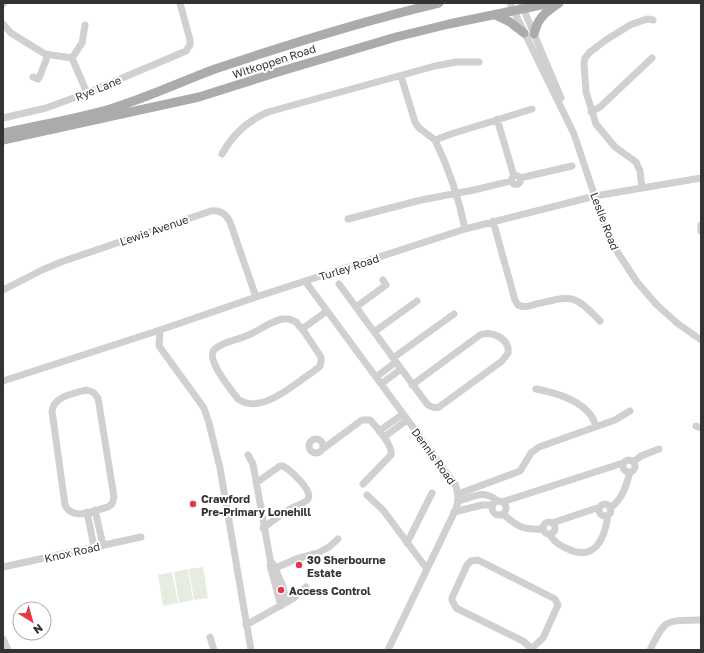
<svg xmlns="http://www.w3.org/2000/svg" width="704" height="653" viewBox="0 0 704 653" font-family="'Golos Text',sans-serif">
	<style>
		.green { fill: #e6ecdf }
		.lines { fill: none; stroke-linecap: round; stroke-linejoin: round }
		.minor { stroke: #d0d0d0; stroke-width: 7 }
		.major { stroke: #ababab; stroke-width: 9 }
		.poi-dot { fill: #e63946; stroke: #fff; stroke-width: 1.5 }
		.labels { text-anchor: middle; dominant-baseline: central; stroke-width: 4; stroke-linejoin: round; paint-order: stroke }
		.street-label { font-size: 11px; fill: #333; stroke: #fff }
		.poi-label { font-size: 11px; font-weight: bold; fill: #333; stroke: #fff; text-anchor: start }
	</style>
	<rect width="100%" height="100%" fill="#fff"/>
	<!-- green -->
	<path class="green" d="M203,567L208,598L194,600L189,569Z
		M188,569L193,600L179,603L174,572Z
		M172,572L178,603L163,606L158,575Z"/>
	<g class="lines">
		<!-- minor -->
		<path class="minor" d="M510,3L574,134L604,224L618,253L637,282L656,304L677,323L701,340
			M521,3L561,98
			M3,4L4,3
			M3,24L11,33L45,54L72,58
			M72,58L87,93
			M72,58L82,43L85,25
			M401,76L415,122L419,128L435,140
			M33,77L38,79L39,78L48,55
			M591,112L600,107L652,58
			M3,118L46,108L87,93L186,51L190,45V40L180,3
			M497,119L514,176
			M222,154C233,134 247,121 268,112L435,66L456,62H479
			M511.5 180a4.5 4.5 0 1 1 9 0a4.5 4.5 0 1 1-9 0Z
			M520,178L572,166
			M642,188L640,171L636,162L615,147L596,124L586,92L584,63L585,58L590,52L606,40L630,25L644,20L648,19L653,20
			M348,219L421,200L474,190L511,181
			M493,221L515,300L518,305C524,308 530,306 536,304C572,296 573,293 600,321
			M701,225V231
			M465,229C459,198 449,169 435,140L451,134L532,109
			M305,281L455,484C459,493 459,500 456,509L388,650
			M339,284L427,404C431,407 435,409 439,407L502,361L508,353C510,339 492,330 480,335L412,385
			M3,290L42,270L61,262L211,211C220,210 226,214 230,222L256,297
			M356,307L386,285L383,280
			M282,319H289L296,322L305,333L321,357V361L320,366C314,372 306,376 300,381C285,392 257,413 238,399C232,391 204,358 215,349C222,342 237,340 246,336C259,331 269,322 282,319Z
			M302,329L327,311
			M160,330L159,346L204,408L209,423L220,468L251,650
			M374,332L417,301
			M393,358L454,314
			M376,377L396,362
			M3,381L160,330L256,297L465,229L595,196L701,178
			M381,384L401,369
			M536,389C552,392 574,398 586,410C591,414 594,420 596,426
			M86,390L93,392L98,398L114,497L112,504L108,507C95,510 73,522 65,505L52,411C54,396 73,394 86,390Z
			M696,426L701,428
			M379,431L403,414
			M384,437L407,420
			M309 446a7 7 0 1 1 14 0a7 7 0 1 1-14 0Z
			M324,448L362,420H370C376,426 394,447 391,455L363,484
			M248,455L253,464L271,564L270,565L281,606
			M623 466a6 6 0 1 1 12 0a6 6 0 1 1-12 0Z
			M633,462L641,456L659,449
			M256,483L280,466H283C290,470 313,490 308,499C305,503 299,505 294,507C283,512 273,521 263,528
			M458,494L520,471L531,453L539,447L615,420L630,411
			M367,495L383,510L427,569
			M459,501C476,496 483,489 498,501
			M492 508a7 7 0 1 1 14 0a7 7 0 1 1-14 0Z
			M502,502L623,463
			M599 510a6 6 0 1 1 12 0a6 6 0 1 1-12 0Z
			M610,508C623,499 626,486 630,472
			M95,510L103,545
			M87,512L94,547
			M454,512L482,505H493
			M503,514C518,527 523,530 543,529
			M543 528a6 6 0 1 1 12 0a6 6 0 1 1-12 0Z
			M552,523L600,507
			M549,534C554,542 559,545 568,549C595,562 605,538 608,515
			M407,543L432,493
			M273,564L282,584L287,602
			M3,567L141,537
			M271,570L296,559L318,553L329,547L338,539
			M246,625L294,598L306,587
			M210,637L214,650
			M3,639L8,650
			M530,650L543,638L558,605L555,599L478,560L471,561L467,565L452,598V600L456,608L523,641L531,648
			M650,650C666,617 666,621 701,620"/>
		<!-- major -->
		<path class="major" d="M495,15L510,22L524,33
			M534,34C538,17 545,13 559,3
			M3,133C39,125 75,119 110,109C146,98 180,82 215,69C289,44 363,21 439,3
			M3,140L199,97L278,72L396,37L449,24L551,3"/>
	</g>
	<!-- markers -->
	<g class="poi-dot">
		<circle cx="193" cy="504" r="4"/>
		<circle cx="299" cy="565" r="4"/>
		<circle cx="281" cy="590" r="4"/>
	</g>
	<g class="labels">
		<!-- street labels -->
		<g class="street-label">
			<text transform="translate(274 61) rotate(-18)">Witkoppen Road</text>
			<text transform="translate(98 88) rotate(-22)">Rye Lane</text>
			<text transform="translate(605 221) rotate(69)">Leslie Road</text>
			<text transform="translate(154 230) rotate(-19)">Lewis Avenue</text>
			<text transform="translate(349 267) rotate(-18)">Turley Road</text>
			<text transform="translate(434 456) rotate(54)">Dennis Road</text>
			<text transform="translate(72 552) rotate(-13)">Knox Road</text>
		</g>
		<!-- poi labels -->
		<g class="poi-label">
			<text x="201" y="498">Crawford<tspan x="201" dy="13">Pre-Primary Lonehill</tspan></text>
			<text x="307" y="559">30 Sherbourne<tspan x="307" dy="13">Estate</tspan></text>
			<text x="289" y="590">Access Control</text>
		</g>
	</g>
	<!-- border -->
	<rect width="704" height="653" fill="none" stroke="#333333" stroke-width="8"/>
	<!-- north arrow -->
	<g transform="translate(32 621) rotate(143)"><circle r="19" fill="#ffffff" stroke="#adadad"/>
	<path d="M0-3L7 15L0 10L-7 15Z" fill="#e63946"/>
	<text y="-6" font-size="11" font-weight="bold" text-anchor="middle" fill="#333333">N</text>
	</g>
</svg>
